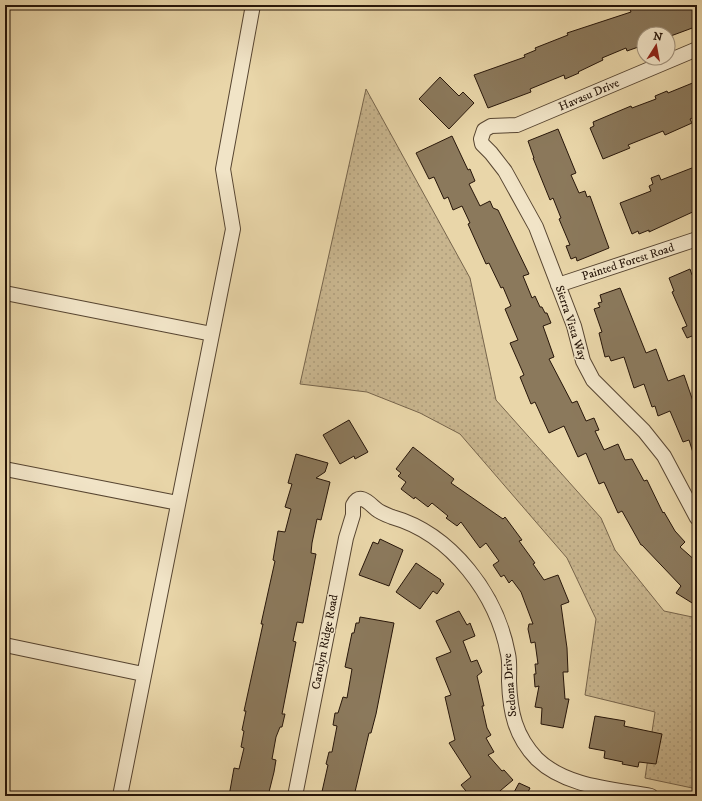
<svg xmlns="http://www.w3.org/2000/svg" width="702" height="801" viewBox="0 0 702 801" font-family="'IM FELL DW Pica',serif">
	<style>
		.park { fill: url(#park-dots); stroke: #77654c }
		.building { fill: #8b795c; stroke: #261509 }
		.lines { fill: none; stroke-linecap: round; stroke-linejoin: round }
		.minor-casing { stroke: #574531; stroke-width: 16 }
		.minor { stroke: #f1e4c7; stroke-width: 14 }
		.labels { text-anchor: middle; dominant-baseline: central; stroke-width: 3; stroke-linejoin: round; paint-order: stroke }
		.street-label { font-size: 12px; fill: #261509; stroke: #f1e4c7 }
	</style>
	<defs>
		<pattern id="park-dots" width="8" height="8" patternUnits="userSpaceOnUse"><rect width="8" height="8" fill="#c8b58e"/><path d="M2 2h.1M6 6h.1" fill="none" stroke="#ac9b79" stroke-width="1.8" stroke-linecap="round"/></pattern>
	</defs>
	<rect width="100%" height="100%" fill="#e9d6a9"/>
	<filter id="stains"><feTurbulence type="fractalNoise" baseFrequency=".005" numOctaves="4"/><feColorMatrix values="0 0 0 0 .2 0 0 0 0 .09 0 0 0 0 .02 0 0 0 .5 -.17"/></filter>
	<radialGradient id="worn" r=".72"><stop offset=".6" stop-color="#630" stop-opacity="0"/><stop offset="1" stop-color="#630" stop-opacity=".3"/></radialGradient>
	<!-- park -->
	<path class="park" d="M366,89L470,278L496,400L601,518L615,550L664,611L697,618V789L645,778L655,712L585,695L596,619L567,558L460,434L420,413L367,392L300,384Z"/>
	<!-- building -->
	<path class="building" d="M634,5H697V23L694,24L695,27L668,37V34H644V45L627,51L626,48L602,58L603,60L578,72L579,73L565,79L564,75L530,89L531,92L488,108L474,75L525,57L524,55L536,50L535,48L568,35L567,33L631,12L629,7Z
		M440,77L459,96L463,92L474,103L449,129L419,99Z
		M695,82L697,88V116L690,119L692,123L665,135L663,131L628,145L630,148L603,159L590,128L594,126L593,122L631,106L632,108L656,99L655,96L667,91L668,93Z
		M558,129L576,173L571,175L579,193L585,191L587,197L590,196L609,248L577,261L576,257L571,259L566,246L570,245L559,219L561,218L553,198L550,200L533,158H534L528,141Z
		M452,136L468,170L470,169L475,181L469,184L480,206L490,201L493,208L498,210L529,274L523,276L532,298L535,296L540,307H542L545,313H547L551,323L543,326L554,357L549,359L572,403L577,401L586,421L594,418L599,430L595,431L604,450L618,444L625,460L632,459L644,481L647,480L663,513L664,512L675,531L685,542L680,547L697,562V606L676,593L681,586L642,545H641L622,511L618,513L604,482L599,484L586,453L578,457L564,426L549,433L535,402L531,404L520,377L524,375L510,343L518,340L505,309L511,306L503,287L501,288L489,263L486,264L468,224L470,223L462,206L453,210L448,197L444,199L434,177L429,179L416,153Z
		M697,166V210L649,232V230L639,234L638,231L632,234L620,203L651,191L649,186L653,184L651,178L659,175L661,180Z
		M690,269L692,275L697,273V349L692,336L687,338L682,328L687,326L672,292L674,291L669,278Z
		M620,288L646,353L656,349L668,381L684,375L695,407L697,406V459H695L689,440L683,442L670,411L658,416L655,406L652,407L644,384L634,388L624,357L611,361L609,356L605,357L599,333L602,332L594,309L600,307L598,303L602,302L600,295Z
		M349,420L368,452L355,459L354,456L340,464L323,435Z
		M413,447L454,479L451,483L503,519L505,517L522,540L519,541L535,563L533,564L544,580L558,575L569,602L561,605L567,648L568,672H563L565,699H569L563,728L541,724L542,708L535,707L539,686L535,687L534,674H536L535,664H538L535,642L531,643L528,629L529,624H533L521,592L512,580L509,583L504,575L501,577L493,565L499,561L486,543L480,548L461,522L457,526L446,518L448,516L432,503L428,507L415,497L414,499L401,489L406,482L398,476L401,473L396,469Z
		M296,454L328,463L325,472L316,478L330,482L321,520L317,519L312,543L311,553L316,554L303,623L297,622L293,641L296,642L282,714H285L282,727H280L276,737L272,759L276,760L274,772L268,796H229L234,768L239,769L244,748L241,747L244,731L242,730L246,711H244L263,624H261L275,561L273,560L278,531L285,532L291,509L285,507L292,484L288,483Z
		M380,539L403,550L389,586L359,575L373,542L378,544Z
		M416,563L441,580L440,581L444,584L437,594L433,591L420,609L396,592Z
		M459,611L467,625L470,623L475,636L463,641L471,662L477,660L482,672L477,676L484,706H482L487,728L491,735L486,738L494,752L488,755L502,771L504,770L513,780L494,796H470L461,785L471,777L449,743L455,740L445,697L451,695L436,658L451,652L436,621Z
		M360,617L394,623L376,714L371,733H369L354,796H321L328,765L326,764L329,752H332L337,726L333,725L335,713H338L343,697L347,698L352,669L345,667L352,633H354L356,623H359Z
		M595,716L625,721L624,726L662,734L656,764L639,762L638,767L622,764L623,762L604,758L605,751L589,748Z
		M519,783L530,788L526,796H512Z"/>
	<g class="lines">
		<defs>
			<path id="minor" d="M697,49L517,125L491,126L484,130L481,139L482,144L491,153L505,171L536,227L574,326L583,361L593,380L644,431L664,456L697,518
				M558,285L697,239
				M5,293L212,334
				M5,469L178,503
				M5,645L143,674
				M120,796L233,229L223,169L253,5
				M295,796L346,538L353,515V505C360,492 369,503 376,509C381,513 387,515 392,517C452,534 497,595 508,654C510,663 509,672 509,681C510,712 515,736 537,759C566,787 613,789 651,796"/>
		</defs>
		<!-- minor casing -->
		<use href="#minor" class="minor-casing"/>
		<!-- minor -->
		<use href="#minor" class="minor"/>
	</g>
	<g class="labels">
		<!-- street labels -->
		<g class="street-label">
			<text transform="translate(589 95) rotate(-23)">Havasu Drive</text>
			<text transform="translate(628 262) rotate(-18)">Painted Forest Road</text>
			<text transform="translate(571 323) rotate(72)">Sierra Vista Way</text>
			<text transform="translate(325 642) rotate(-79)">Carolyn Ridge Road</text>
			<text transform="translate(510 685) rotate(-95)">Sedona Drive</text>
		</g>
	</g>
	<!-- margin -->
	<rect width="702" height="801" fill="none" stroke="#e9d6a9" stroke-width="20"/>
	<rect x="6" y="6" width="690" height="789" fill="none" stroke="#261509" stroke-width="2"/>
	<rect x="10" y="10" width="682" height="781" fill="none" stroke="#261509"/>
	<!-- north arrow -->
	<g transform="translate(656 46) rotate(11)"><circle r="19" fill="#f1e4c7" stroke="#a0917b"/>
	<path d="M0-3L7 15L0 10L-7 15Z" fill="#8f2418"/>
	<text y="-6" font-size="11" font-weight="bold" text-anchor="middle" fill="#261509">N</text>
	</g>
	<rect width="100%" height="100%" filter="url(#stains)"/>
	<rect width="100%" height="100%" fill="url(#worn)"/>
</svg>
